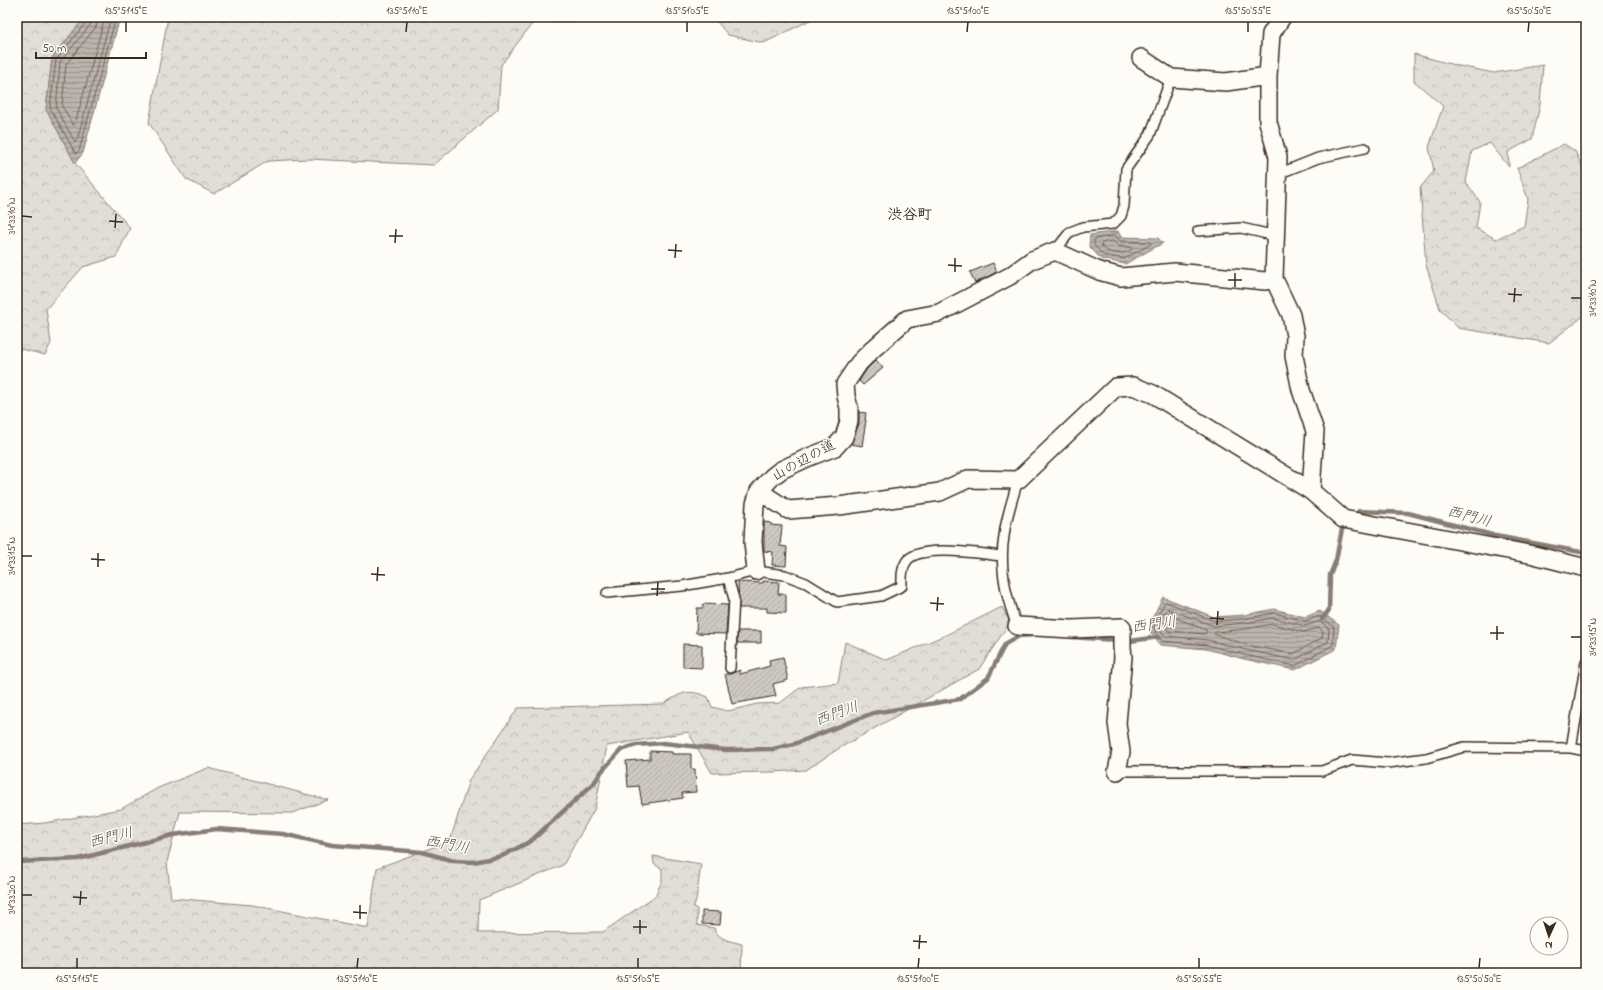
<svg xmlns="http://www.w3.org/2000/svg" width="1603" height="990" viewBox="0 0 1603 990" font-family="'Indie Flower','Klee One',sans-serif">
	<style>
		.forest { fill: url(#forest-crowns); stroke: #8e847a }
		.water { fill: url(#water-rules); stroke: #887d74 }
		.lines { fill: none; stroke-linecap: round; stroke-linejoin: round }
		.shore { stroke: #6e6157; stroke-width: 1 }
		.stream { stroke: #887d74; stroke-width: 4.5 }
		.building { fill: url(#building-hatch); stroke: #3b2a1e }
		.service-casing { stroke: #3b2a1e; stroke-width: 12 }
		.minor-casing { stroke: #3b2a1e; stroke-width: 20 }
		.service { stroke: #fdfcf7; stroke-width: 9 }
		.minor { stroke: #fdfcf7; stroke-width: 17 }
		.ticks { fill: none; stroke: #3b2a1e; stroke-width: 1.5 }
		.labels { text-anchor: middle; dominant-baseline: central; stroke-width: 3; stroke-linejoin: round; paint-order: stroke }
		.street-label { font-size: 14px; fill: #3b2a1e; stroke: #fdfcf7 }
		.neighbourhood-label { font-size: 15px; font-weight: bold; fill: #3b2a1e; stroke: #fdfcf7 }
		.water-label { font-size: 15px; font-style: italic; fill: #615349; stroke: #fdfcf7 }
		.neatline { fill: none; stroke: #3b2a1e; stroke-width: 1.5 }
		.ticks-label { font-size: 10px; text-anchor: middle; fill: #3b2a1e }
	</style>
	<defs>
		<pattern id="forest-crowns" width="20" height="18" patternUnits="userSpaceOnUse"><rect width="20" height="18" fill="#e1ded7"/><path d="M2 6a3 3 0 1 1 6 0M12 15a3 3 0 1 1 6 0" fill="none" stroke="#c2bfb8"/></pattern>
		<pattern id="water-rules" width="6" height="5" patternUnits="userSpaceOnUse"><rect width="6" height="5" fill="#bbb4ad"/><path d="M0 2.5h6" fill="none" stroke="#99938c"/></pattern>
		<pattern id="building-hatch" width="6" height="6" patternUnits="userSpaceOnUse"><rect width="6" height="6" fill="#cdc8c2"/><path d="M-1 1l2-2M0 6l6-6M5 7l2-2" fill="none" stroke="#b1aca6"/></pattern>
	</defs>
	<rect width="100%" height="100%" fill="#fdfcf7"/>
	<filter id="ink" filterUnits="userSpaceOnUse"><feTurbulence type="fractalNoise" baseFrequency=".025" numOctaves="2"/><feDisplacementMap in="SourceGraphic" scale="8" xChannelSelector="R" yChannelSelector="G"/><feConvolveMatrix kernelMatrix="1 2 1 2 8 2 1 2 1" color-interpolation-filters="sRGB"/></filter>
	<g filter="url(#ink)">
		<!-- forest -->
		<path class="forest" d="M17,17H85L52,58L46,109L75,163L130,228L116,257L83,267L46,309L51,343L45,355L17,348Z
			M168,17H627L604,21H534L501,65L498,109L434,165L308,159L268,161L214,194L186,179L149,123Z
			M713,17H816L764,43L728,35Z
			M1414,54L1454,65L1494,73L1543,65L1540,105L1532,139L1508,152L1509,167L1490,143L1472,151L1466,182L1480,202L1476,228L1496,239L1524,226L1528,199L1517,168L1564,144L1575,151L1586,175V314L1549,343L1458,328L1440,309L1426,265L1420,188L1434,171L1429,147L1443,106L1414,81Z
			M1002,607L1010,622L979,669L838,749L806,770L772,772L712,773L688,732L607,746L595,808L563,865L479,900L478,933L603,932L655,896L662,881V869L654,864L653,856L701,864L696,901L693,907L697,909V925L714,928C718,940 731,941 742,944L741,973H17V825L45,823L121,809L158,788L208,768L328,800L292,813L180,812L167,862L171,898L252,905L368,928L377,868L450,841L469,780L518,708L663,704C682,693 687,688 708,697L712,707L728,711L757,704L780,703L801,687L838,683L845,642L887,660L950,633Z"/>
		<!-- water -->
		<path class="water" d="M85,17H120L83,153L75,163L46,109L52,58Z
			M1118,231L1121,237L1158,238L1163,243L1125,264L1101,259L1089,246L1090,235Z
			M1163,597L1214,617L1244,615L1274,609L1305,617L1320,611L1339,625L1336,649L1295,670L1244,659L1206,649L1160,645L1151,633L1150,622Z"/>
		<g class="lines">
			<!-- shore -->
			<path class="shore" d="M88,17L87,21L56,60L50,108L76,154L79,151L116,17
				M93,17L91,24L60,62L56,108L75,142L77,140L111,17
				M99,17L96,27L66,64L62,106L73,125L75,124L105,17
				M1115,235L1120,241L1150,242L1151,244L1124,259L1103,255L1094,245V240Z
				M1113,241L1119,246L1131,247L1132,249C1123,256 1108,255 1101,245L1102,243Z
				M1166,602L1214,621L1244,619L1274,613L1305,621L1320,616L1334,627L1333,645L1295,666L1245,655L1207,645L1162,641C1148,627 1156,619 1164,604Z
				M1168,609L1214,626L1245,623L1273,618L1305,626L1320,621L1329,629L1328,642L1294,660L1246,650L1208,640L1165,636C1156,627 1160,617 1168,609Z
				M1171,616L1206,630L1207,632L1205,634L1168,631L1165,625Z
				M1273,624L1303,632L1319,628L1323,632L1322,638L1293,654L1247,645L1214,634L1216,632L1246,629Z"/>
			<!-- stream -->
			<path class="stream" d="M1353,517L1359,511L1408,513L1496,536L1586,553
				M1322,619L1329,610L1330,575L1336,560L1342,529L1346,524
				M1071,637L1130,641L1159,637
				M17,862L78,859L173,835L217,829L283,834L332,845L422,852L454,861L474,862L502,856L531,841L594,783L602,771L621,750L636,745L664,743L725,750L773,749L794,744L873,713L960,699L988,678L1005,644L1019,636L1034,635"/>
		</g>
		<!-- building -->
		<path class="building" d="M993,263L997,272L975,283L970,272Z
			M876,360L883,368L863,385L859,381L867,369Z
			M859,412L866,413L865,420H866L862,446L851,444L859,424Z
			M764,522L771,523V525L782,526L780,546L787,547L786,566L772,565L773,552L764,551Z
			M763,581L779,582L778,594H786V613L767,612V608H739L738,582L763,583Z
			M703,604L728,605L726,634L696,633L697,608H703Z
			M738,631H761V643H737Z
			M683,644L702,645V668L683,667Z
			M783,657L788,680L773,684L776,696L732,704L725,674H730L740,670V674L770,666L769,660Z
			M650,751L672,752V754H691V769H695L696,792L682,793L683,798L642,804L639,786L628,787L626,761L650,759Z
			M702,911L721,912L720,925L702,924Z"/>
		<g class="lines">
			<defs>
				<path id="service" d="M1278,174L1318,158L1365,148
					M1198,231L1241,228L1276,236
					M1055,251L1070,232L1083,227L1113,224L1121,216L1124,206L1126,169L1150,135L1171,78
					M607,593L682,586L728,578
					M1017,626C1006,598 999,567 1004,536C1006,517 1013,498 1018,480
					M730,668L734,599L728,578L756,571L785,575L806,583L837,602L881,596L902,586C902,578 901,570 906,562C918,543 981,554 1002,556
					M1571,748L1586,662
					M1117,771H1322L1352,760L1388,763L1426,758L1464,747L1571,748L1586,751"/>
				<path id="minor" d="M1282,17L1271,34L1268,76V122L1278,157L1274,279L1291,315L1295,336L1294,356L1301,390L1315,431L1311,491
					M1141,58L1171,78L1226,82L1268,76
					M759,491L788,510L839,506L940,492L968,479L1018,480L1116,387L1133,386L1153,394L1311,491L1343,519L1534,555L1586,568
					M756,571L753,542L755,504L759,491L772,477L781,470L809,457L835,447L844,437L849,421V408L846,396L845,384L859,363L873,349L907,319L939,313L1010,276L1032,260L1055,251L1099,271L1121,277L1175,272L1265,281L1274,279
					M1017,626L1072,629L1122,627V647L1123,657L1117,723L1121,752L1117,771"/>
			</defs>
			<!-- service casing -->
			<use href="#service" class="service-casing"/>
			<!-- minor casing -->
			<use href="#minor" class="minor-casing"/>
			<!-- service -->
			<use href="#service" class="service"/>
			<!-- minor -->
			<use href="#minor" class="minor"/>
		</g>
	</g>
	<!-- ticks -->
	<path class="ticks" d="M126,32V22M406,32L407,22M687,32V22M967,32L968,22M1248,32V22M1528,32L1529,22M22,216L32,217M109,221L123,222M115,228L116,214M389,236H403M395,243L396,229M668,250L682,251M675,258L676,244M948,265L962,266M955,272V258M1228,280H1242M1235,287V273M1508,294L1522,295M1571,298H1581M1514,302L1515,288M22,556H32M91,559L105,560M98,567V553M371,574L385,575M377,581L378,567M651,589H665M657,596L658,582M930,603L944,604M937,611L938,597M1210,618L1224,619M1217,625L1218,611M1490,633H1504M1571,637H1581M1497,640V626M22,895H32M73,897L87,898M80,905L81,891M353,912L367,913M360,919V905M633,927H647M640,934V920M913,941L927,942M919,949L920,935M77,968V958M357,968L358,958M638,968V958M918,968L919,958M1199,968V958M1479,968L1480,958"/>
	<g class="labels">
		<!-- street labels -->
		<g class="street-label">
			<text transform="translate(804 461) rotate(-29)">山の辺の道</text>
		</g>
		<!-- neighbourhood labels -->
		<g class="neighbourhood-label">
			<text x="910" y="215">渋谷町</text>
		</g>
		<!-- water labels -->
		<g class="water-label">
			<text transform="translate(1469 517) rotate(15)">西門川</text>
			<text transform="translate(1154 625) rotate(-8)">西門川</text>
			<text transform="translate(837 714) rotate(-20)">西門川</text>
			<text transform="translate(111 838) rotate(-14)">西門川</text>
			<text transform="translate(447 845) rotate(10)">西門川</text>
		</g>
	</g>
	<!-- margin -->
	<rect width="1603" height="990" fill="none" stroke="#fdfcf7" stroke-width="44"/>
	<!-- north arrow -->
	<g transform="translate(1549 936) rotate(183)"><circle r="19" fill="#fdfcf7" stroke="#afa8a0"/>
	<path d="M0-3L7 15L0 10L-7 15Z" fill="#3b2a1e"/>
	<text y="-6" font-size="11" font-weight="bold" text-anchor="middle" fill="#3b2a1e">N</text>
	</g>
	<!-- scale -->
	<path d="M36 52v6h110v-6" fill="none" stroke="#3b2a1e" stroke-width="2"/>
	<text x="42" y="52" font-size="12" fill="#3b2a1e" stroke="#fdfcf7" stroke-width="3" paint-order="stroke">50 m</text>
	<rect x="22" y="22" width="1559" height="946" class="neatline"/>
	<g class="ticks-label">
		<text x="126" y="14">135°51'15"E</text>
		<text x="407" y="14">135°51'10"E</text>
		<text x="687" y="14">135°51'05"E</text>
		<text x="968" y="14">135°51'00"E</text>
		<text x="1248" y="14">135°50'55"E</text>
		<text x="1529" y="14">135°50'50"E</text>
		<text transform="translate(11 216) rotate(-90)" y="4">34°33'10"N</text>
		<text transform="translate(1592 298) rotate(-90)" y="4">34°33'10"N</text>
		<text transform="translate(11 556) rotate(-90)" y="4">34°33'15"N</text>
		<text transform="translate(1592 637) rotate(-90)" y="4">34°33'15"N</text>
		<text transform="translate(11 895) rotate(-90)" y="4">34°33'20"N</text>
		<text x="77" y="982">135°51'15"E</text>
		<text x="357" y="982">135°51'10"E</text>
		<text x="638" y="982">135°51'05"E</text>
		<text x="918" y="982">135°51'00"E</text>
		<text x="1199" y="982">135°50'55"E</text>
		<text x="1479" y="982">135°50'50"E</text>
	</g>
</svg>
